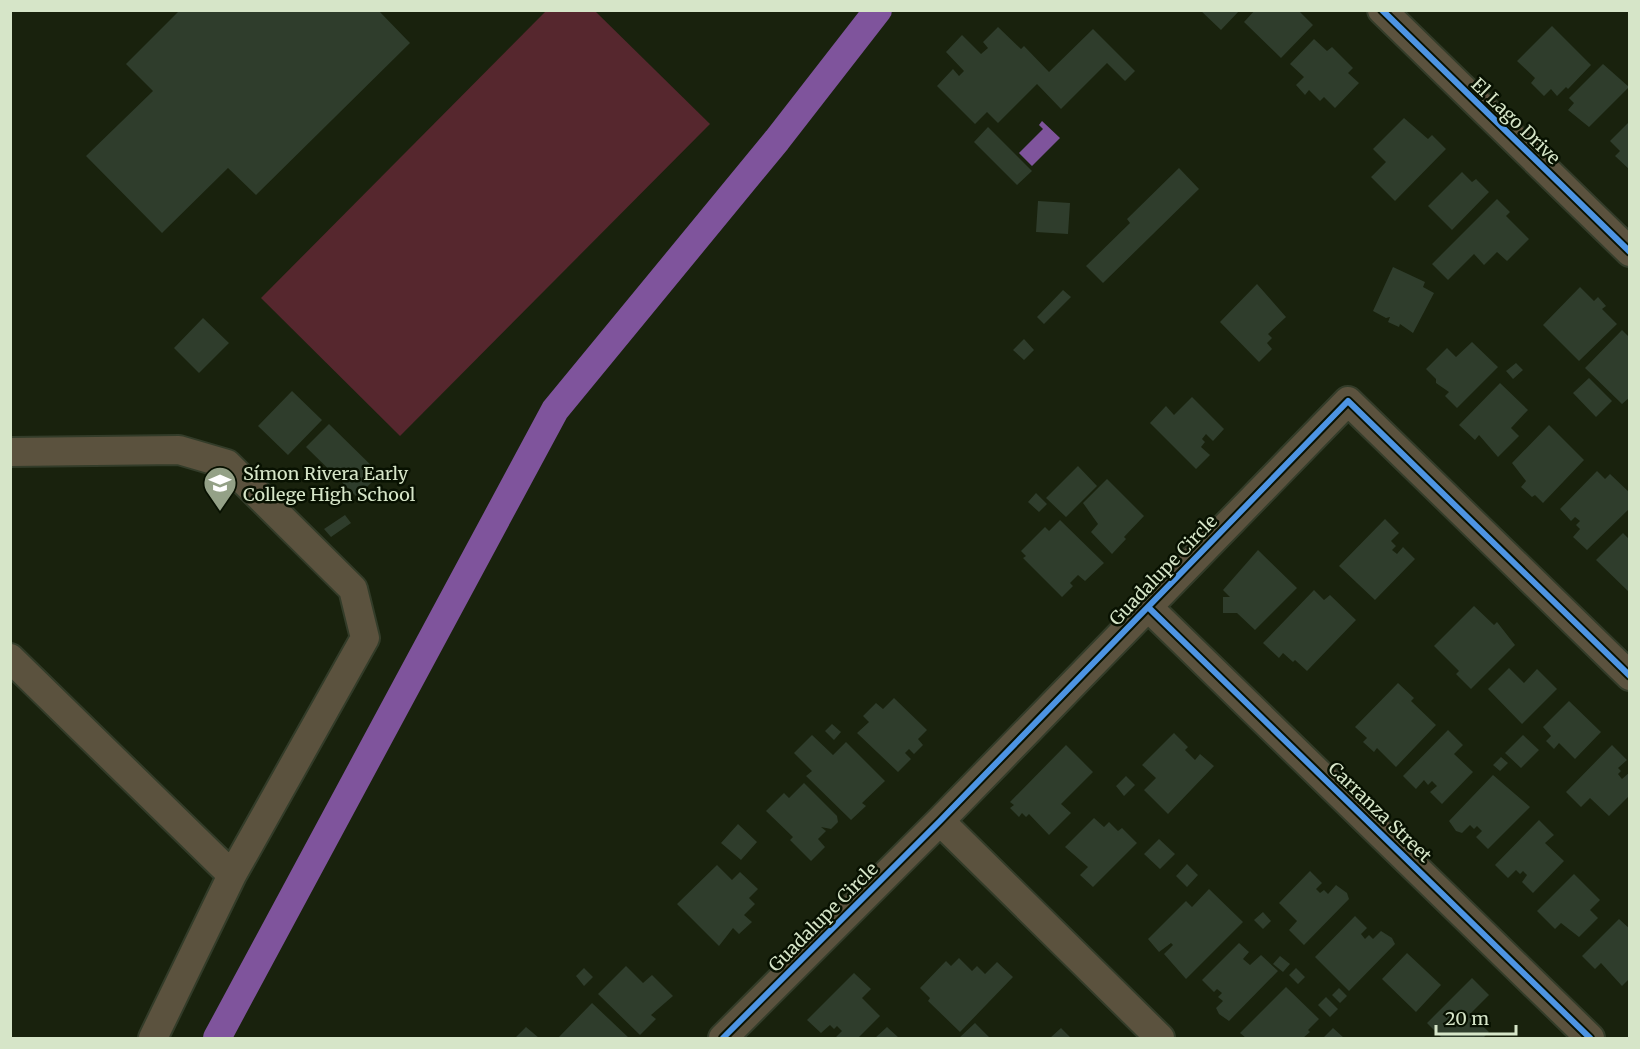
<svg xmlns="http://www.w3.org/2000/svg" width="1640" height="1049" viewBox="0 0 1640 1049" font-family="Merriweather,serif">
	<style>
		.green { fill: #56272e }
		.water { fill: #7f549c }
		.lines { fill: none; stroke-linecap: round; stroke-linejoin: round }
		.canal { stroke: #7f549c; stroke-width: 28 }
		.building { fill: #2f3d2c }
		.minor-casing { stroke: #333c29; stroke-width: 32 }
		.minor { stroke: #5b523e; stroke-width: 28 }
		.cycleway-casing { stroke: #081101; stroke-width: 10 }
		.cycleway { stroke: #4d94e3; stroke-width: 6 }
		.labels { text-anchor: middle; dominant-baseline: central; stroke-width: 5; stroke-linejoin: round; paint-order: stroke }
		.street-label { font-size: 18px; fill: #d6e5c8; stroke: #081101 }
		.poi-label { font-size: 18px; fill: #d6e5c8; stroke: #081101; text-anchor: start }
	</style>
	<rect width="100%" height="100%" fill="#19220d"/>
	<!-- green -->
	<path class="green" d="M546,11H595L710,124L400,436L261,298Z"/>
	<!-- water -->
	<path class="water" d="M1042,121L1060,138L1032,166L1019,153L1043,129L1039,125Z"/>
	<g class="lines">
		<!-- canal -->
		<path class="canal" d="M217,1038L555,410L777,140L878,10"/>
	</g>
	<!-- building -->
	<path class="building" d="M180,10H378L410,43L256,195L228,168L162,233L86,156L153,91L126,64Z
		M1200,10H1240L1221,30Z
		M1255,10H1298L1313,25L1281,58L1244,22Z
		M1552,26L1591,65L1568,89L1566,87L1557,96L1551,89L1544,96L1531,83L1535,78L1517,61Z
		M998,27L1021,49L1024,46L1049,72L1093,29L1135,71L1125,81L1107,63L1061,109L1037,84L998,123L987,112L975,124L937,86L953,69L959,76L964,71L946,52L962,35L981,54L988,48L983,42Z
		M1314,39L1327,51L1332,47L1353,68L1348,73L1359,83L1335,108L1324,97L1320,101L1309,90L1305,95L1296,85L1304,77L1290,64Z
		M1603,64L1629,87L1589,127L1568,110L1574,103L1569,98Z
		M1404,118L1428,139L1432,135L1446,149L1395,201L1371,177L1386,162L1373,149Z
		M1630,121V170L1615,156L1620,151L1610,141Z
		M988,127L1032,171L1017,185L974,142Z
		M1179,168L1199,189L1103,283L1086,266L1130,223L1127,219Z
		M1462,172L1472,182L1476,179L1489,192L1452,230L1428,206Z
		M1497,199L1510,212L1506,216L1529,239L1507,261L1497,252L1484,265L1474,254L1448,280L1432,264Z
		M1038,201L1070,203L1068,234L1036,232Z
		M1393,267L1425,282L1423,287L1434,293L1413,333L1400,324L1399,327L1388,322L1390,317L1386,318L1373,311Z
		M1257,284L1286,317L1268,334L1272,338L1267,343L1272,349L1259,362L1220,322Z
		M1580,287L1594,301L1598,297L1606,306L1602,309L1617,324L1579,361L1543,325Z
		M1063,290L1071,297L1044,324L1037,317Z
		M203,318L229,343L199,373L174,348Z
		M1622,330L1630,338V397L1622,404L1585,368Z
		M1024,339L1034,350L1024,360L1013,350Z
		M1472,342L1498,367L1457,408L1445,396L1449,392L1436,383V379L1426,369L1447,348L1456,357Z
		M1516,363L1523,370L1513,379L1506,371Z
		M1589,378L1612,401L1596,417L1573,393Z
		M1500,383L1528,410L1511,428L1519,436L1498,457L1479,435L1475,440L1459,425Z
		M292,391L322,420L288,455L258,426Z
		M1192,397L1224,429L1213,441L1206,434L1202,439L1205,442L1201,447L1210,455L1196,469L1150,423L1166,406L1174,415Z
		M329,424L380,474L357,497L306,447Z
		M1549,425L1584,460L1543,503L1535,495L1532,497L1521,487L1526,481L1512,463Z
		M1078,466L1097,486L1066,517L1046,498Z
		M1597,471L1605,479L1610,474L1630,493V508L1587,550L1573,537L1580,529L1576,525L1580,521L1575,517L1571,521L1560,509Z
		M1107,479L1144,516L1124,537L1126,539L1112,554L1091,532L1098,524L1083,503Z
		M1036,493L1047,504L1039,512L1028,502Z
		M345,515L351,523L331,537L324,529Z
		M1385,519L1399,533L1391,541L1396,546L1392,550L1397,554L1403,547L1415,559L1375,600L1339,566Z
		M1060,520L1104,563L1085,581L1078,575L1070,583L1073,586L1062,597L1023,558L1026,556L1021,551L1045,527L1049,531Z
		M1623,533L1630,540V593L1596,560Z
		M1258,550L1297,588L1255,630L1237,613H1223V597H1230L1223,590Z
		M1314,590L1324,600L1330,595L1356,620L1307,671L1295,660L1293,662L1283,653L1279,658L1263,643Z
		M1474,606L1494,625L1497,622L1515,645L1471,689L1456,674L1459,671L1434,646Z
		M1509,668L1524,683L1537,669L1557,689L1522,724L1488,689Z
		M1398,683L1414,698L1411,701L1436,725L1396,767L1377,748L1374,752L1363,742L1367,738L1355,727Z
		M894,698L927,730L918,739L923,745L914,754L909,749L905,753L911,759L898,772L857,733L869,722L863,716L876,703L883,709Z
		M1569,701L1601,732L1575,759L1559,743L1554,749L1546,741L1551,736L1543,727Z
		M832,724L841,732L834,740L825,731Z
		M1448,730L1463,745L1454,754L1473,772L1442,804L1430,792L1437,786L1432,781L1428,785L1424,780L1416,789L1403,776Z
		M1174,733L1188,747L1185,750L1195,760L1200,754L1214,766L1168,814L1144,790L1156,778L1142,765Z
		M812,735L833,755L846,742L885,781L862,803L866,806L851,820L806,776L812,771L794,753Z
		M1523,735L1539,750L1521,768L1505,753Z
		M1066,745L1093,772L1061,804L1071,813L1049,835L1029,814L1026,817L1022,813L1019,817L1010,808L1014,805L1010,802Z
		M1612,745L1627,760L1618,768L1621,771L1618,774L1622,779L1630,772V795L1609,816L1590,798L1581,807L1566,792Z
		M1501,757L1508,763L1500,771L1493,765Z
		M1493,775L1530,807L1488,849L1476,837L1482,831L1477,826L1474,829L1470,825L1462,833L1456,831L1449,821Z
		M1126,776L1135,785L1124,796L1116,786Z
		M804,783L837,816L838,822L831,829L821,827L826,831L818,839L825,847L811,861L790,840L793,837L766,811L784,793L789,798Z
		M1094,818L1104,827L1109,822L1118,831L1122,828L1137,843L1093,887L1080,875L1088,867L1065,847Z
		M1539,820L1554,835L1545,843L1564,861L1533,893L1522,882L1527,875L1523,871L1520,874L1516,870L1508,878L1495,865Z
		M738,824L757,842L741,860L721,843Z
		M1159,839L1175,854L1160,869L1144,854Z
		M1187,864L1198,875L1187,887L1176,876Z
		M717,865L732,880L740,872L758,889L749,898L755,904L744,915L752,922L739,934L733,928L719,946L677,904Z
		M1310,871L1322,883L1316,889L1320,893L1324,890L1328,894L1336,885L1347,893L1349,899L1304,945L1289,930L1297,921L1279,903Z
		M1574,874L1600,900L1590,910L1598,918L1579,937L1561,923L1555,929L1537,911Z
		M1209,889L1243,922L1186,979L1164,954L1173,945L1171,943L1159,952L1148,939L1186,901L1192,907Z
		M1263,912L1271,921L1263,929L1254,920Z
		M1355,916L1367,928L1361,934L1365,939L1369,935L1373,939L1381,931L1392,938L1395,944L1349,991L1315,957Z
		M1619,919L1630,929V978L1622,986L1601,963L1595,969L1582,956Z
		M1239,943L1249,952L1243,959L1250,965L1261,955L1278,971L1229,1021L1219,1014L1216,1008L1223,1001L1218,997L1222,993L1217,989L1214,992L1202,980Z
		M1407,953L1441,985L1416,1012L1382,979Z
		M1280,956L1290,964L1283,972L1273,964Z
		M959,958L972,971L977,966L985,974L997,962L1013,977L960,1032L928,1001L930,998L920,988L946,961L951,966Z
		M626,966L643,983L652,975L673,996L651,1015L656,1019L640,1035L598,994Z
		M584,968L593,977L584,986L576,976Z
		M1296,968L1305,977L1298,984L1289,975Z
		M854,973L871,989L862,998L880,1016L858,1038H838L836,1037L842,1031L837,1026L834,1029L830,1025L821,1033L807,1020Z
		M1472,978L1489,995L1470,1014L1489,1032L1483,1038H1442L1427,1023Z
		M1286,987L1319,1019L1308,1030L1310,1032L1303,1038H1246L1240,1033Z
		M1339,988L1347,996L1340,1003L1332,995Z
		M1326,997L1338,1009L1330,1017L1318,1005Z
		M592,1003L629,1038H558Z
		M975,1023L990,1038H959Z
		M526,1027L539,1038H515Z
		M887,1027L899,1038H875Z
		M1061,1028L1071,1038H1050Z
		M1333,1028L1344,1038H1323Z"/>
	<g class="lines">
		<defs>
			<path id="minor" d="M1382,10L1630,252
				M10,452L179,450L227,464L353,589L365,638L232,875L153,1038
				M1148,607L1590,1038
				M10,658L232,875
				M940,821L1160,1038
				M723,1038L940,821L1348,401L1630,676"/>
		</defs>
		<!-- minor casing -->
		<use href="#minor" class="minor-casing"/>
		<!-- minor -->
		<use href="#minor" class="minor"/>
		<defs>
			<path id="cycleway" d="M1382,10L1630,252
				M1148,607L1590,1038
				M723,1038L940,821L1348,401L1630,676"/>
		</defs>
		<!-- cycleway casing -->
		<use href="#cycleway" class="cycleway-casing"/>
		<!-- cycleway -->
		<use href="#cycleway" class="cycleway"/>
	</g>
	<!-- icons -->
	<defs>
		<symbol id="school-pin" viewBox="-11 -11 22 30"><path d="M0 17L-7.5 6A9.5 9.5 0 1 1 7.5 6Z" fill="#94a187" stroke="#081101"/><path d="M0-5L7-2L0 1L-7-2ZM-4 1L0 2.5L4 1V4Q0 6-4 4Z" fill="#fff"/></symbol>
	</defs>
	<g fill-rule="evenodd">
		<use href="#school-pin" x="201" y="464" width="38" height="52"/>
	</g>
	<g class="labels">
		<!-- street labels -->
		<g class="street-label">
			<text transform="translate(1516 121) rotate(44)">El Lago Drive</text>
			<text transform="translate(1163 570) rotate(-46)">Guadalupe Circle</text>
			<text transform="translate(1380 812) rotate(44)">Carranza Street</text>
			<text transform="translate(823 917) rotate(-45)">Guadalupe Circle</text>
		</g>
		<!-- poi labels -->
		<g class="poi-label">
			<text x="243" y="473">Símon Rivera Early<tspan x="243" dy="21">College High School</tspan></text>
		</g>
	</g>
	<!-- border -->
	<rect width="1640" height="1049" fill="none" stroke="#d6e5c8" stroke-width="24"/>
	<!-- scale -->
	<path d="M1436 1025v9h80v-9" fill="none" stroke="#d6e5c8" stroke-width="3"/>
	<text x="1445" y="1025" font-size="18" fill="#d6e5c8" stroke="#081101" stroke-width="4.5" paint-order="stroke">20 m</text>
</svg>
